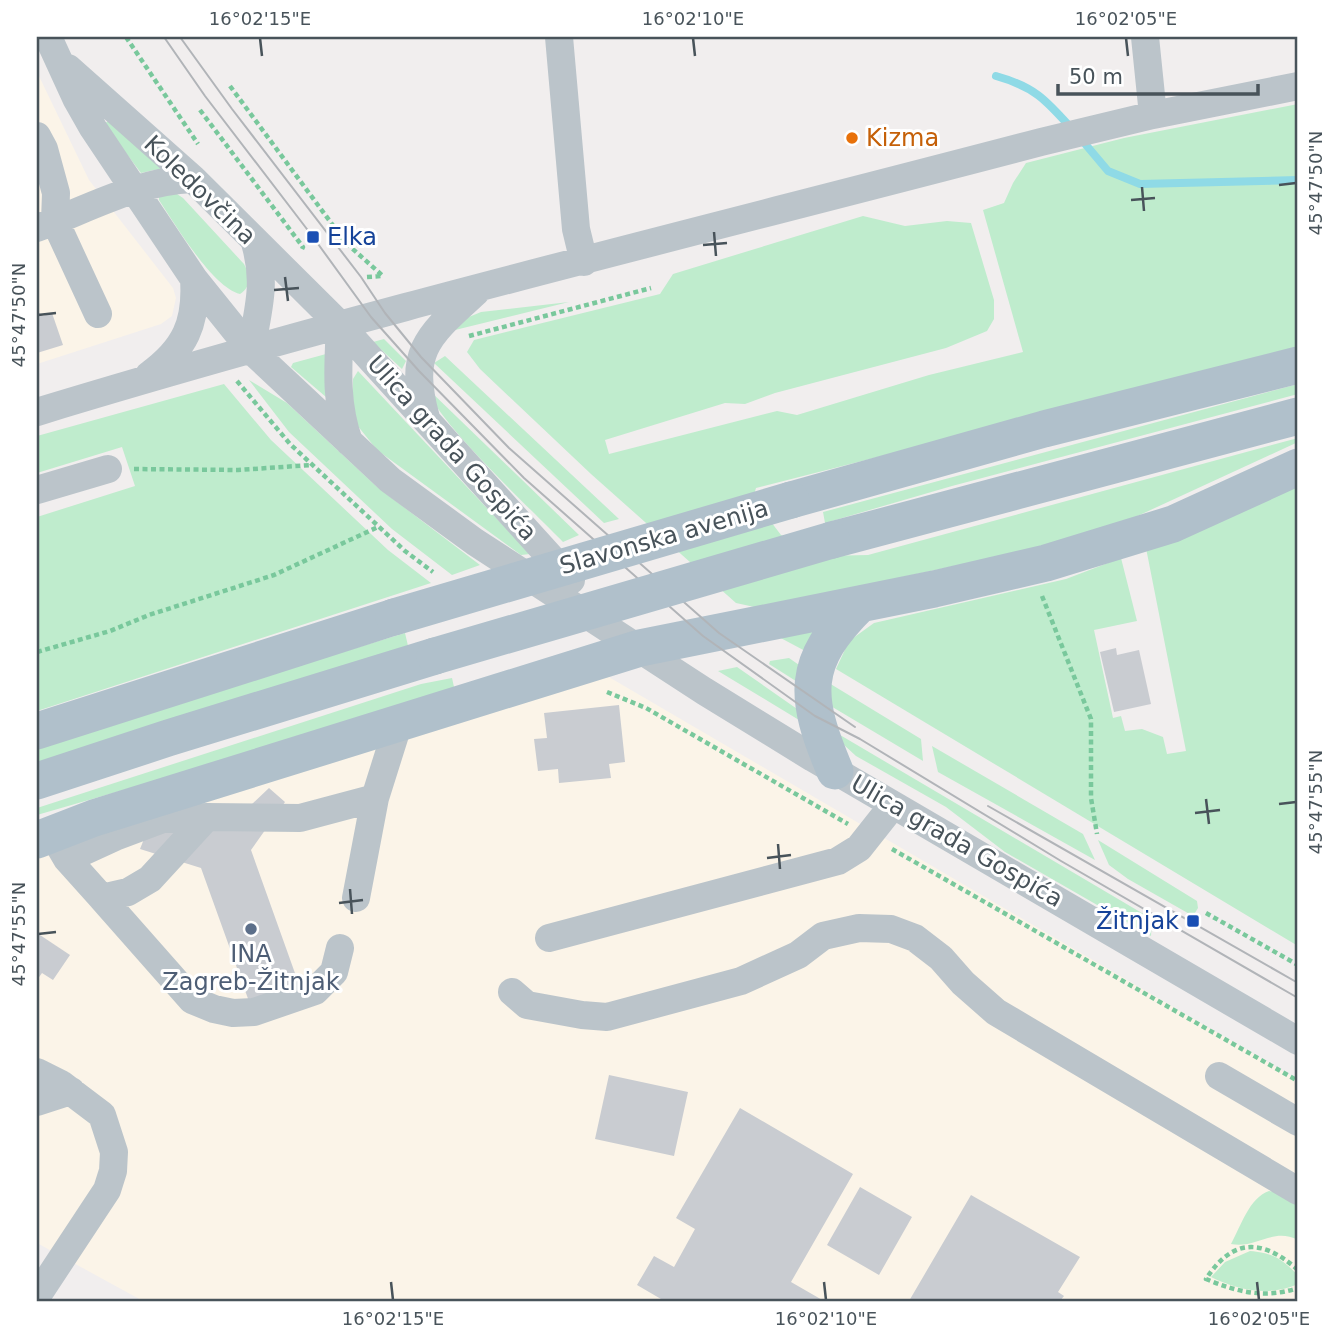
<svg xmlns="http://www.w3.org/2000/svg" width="1335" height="1338" viewBox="0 0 1335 1338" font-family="'DejaVu Sans',sans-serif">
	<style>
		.commercial { fill: #fbf4e8 }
		.green { fill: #bfeccd }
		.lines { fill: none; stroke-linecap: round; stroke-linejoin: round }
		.stream { stroke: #8fdae6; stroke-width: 8 }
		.building { fill: #c9ccd1 }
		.path { stroke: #79c89c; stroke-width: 4.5; stroke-dasharray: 5 3.5; stroke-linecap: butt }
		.minor { stroke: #bbc4ca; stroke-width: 28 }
		.major { stroke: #b0c0cb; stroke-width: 37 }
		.tram { stroke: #b1b4b8; stroke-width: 2 }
		.major-bridge { stroke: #b0c0cb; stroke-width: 37 }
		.ticks { fill: none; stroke: #48535a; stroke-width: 2.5 }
		.food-dot { fill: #e8710a; stroke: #fff; stroke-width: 2.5 }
		.transit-dot { fill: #1a4fb4; stroke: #fff; stroke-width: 2.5 }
		.service-dot { fill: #5c6f8a; stroke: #fff; stroke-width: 2.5 }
		.labels { text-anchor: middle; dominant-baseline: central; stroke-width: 6; stroke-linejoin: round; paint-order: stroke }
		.food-label { font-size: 24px; fill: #c56008; stroke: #fff; text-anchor: start }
		.street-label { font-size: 24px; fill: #48535a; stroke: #fff }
		.transit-label { font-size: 24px; fill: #164399; stroke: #fff; text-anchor: start }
		.service-label { font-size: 24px; fill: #4e5e75; stroke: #fff }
		.neatline { fill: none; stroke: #48535a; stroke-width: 2.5 }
		.ticks-label { font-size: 18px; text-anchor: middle; fill: #48535a }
	</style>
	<rect width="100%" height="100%" fill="#f1eeee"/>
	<!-- commercial -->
	<path class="commercial" d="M37,72L89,180L173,288L176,298L172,316L161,324L37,364Z
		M602,673L1298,1080V1301H143L37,1243V853Z"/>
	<!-- green -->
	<path class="green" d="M1298,104V350L756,488L753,498L781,535L824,556L868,555L1298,438V442L1131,519L1065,542L759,608L736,603L591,474L480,369L467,352L474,340L660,294L673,274L863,216L905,226L947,221L971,223L994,300V319L987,331L946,348L775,393L745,404L725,403L605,440L609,454L777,411L797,415L929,375L1023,352L983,210L1004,203L1013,183L1026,163L1124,138Z
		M111,119L168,169L154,170L141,173L104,124Z
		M174,192L183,198L244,264C250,275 252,286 240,294C212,287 175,224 159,200V194Z
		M569,302L451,331L464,319L481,312Z
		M384,339L406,361L402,369L373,342Z
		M326,354V397L291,367L293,363Z
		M445,356L619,519L604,523L434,363Z
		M358,371L530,554L521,555L377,450L357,425L352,401L353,379Z
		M249,380L287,403L376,486L480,565L452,575L392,529L289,432Z
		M224,384L271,440L388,550L431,583L37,711V517L135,486L122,447L37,473V436Z
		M1298,384V394L952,486L825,523L823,512Z
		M428,389L579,535L563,542C537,515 433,418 428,389Z
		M1298,477V946L836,669L849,641L874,623L1066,579L1121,558L1137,621L1094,630L1113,718L1121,716L1125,731L1142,729L1163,737L1167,754L1186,751L1146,548Z
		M813,630L816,632L807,652L777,636Z
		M405,633L409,650L37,765V748L152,710Z
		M789,658L802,667L799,683L769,664L770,661Z
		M737,667L800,711L799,720L718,671Z
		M452,678L454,687L448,696L37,815V808L421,684Z
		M824,680L921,739L923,761L824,702Z
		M835,732L1152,919L1151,936L1005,852L946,807L856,756L843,744Z
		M932,746L1083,834L1095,860L938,772Z
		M1098,840L1197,901L1198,908L1193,916L1128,879L1109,865Z
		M1269,1191L1277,1192L1298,1204V1240C1273,1227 1256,1249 1231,1244C1241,1226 1249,1198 1269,1191Z
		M1250,1251C1274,1253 1281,1259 1298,1275V1284C1270,1297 1237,1290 1211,1277L1225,1262Z"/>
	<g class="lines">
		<!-- stream -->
		<path class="stream" d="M996,76C1035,87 1046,100 1072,129
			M1081,139L1108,171L1140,184L1298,180"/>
	</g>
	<!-- building -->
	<path class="building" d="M37,311L43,316L52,313L63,345L37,353Z
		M1116,648L1117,655L1139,650L1151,704L1114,712L1100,652Z
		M619,705L625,762L609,764L611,778L559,783L558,769L538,771L534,739L547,738L544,713Z
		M269,788L285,802L251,850L301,990L251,1007L201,868L140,849L148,829L230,825Z
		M37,933L70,955L53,980L42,973L37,980Z
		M609,1075L688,1092L674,1156L595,1139Z
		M740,1108L853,1174L791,1282L824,1301H660L661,1299L637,1285L654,1256L674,1267L695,1229L676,1218Z
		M860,1187L912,1217L879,1275L827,1245Z
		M971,1195L1080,1257L1058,1292L1064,1296L1060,1301H909Z"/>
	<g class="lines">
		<!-- path -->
		<path class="path" d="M126,37L198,144
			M230,86L346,243L383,276
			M200,110L303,247L302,249
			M367,277L382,276
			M469,336L651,288
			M237,381L290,444L405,551L433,572
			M134,469L238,470L311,465
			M1042,596L1091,719V798L1097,834
			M37,652L110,631L149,615L274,575L378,527
			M607,692L646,708L848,824
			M892,849L1298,1081
			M1206,913L1298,965
			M1298,1270C1263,1239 1233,1237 1206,1279C1237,1292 1265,1299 1298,1288"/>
		<!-- minor -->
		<path class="minor" d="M48,37L76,98L93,128L194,279L251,350L390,480L475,542L704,691L813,758L1298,1041
			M559,37L576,229L584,262
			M1145,37L1153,115
			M68,68L193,179L340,325L571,580
			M37,136L44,149L56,193L55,221L98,314
			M37,228C88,209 137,181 193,179
			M340,325C338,366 335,403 349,442
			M251,350C258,310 267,283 255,243
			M149,375C185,349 197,323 194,279
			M37,412C368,311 706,230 1041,142L1153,115L1298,86
			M426,418C407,350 429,335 476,292
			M37,490L108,469
			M53,835L67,859L102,898L128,892L150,879L207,817L300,818L375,798L398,725
			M67,859L115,837L163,819L207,817
			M102,898L192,1000L214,1009L233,1013L254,1012L315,991L334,972L340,948
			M356,898L375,798
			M549,938L838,861L859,848L893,805
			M512,992L527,1005L582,1015L607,1017L741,981L798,955L823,936L859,928L891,929L915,938L941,958L963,983L996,1012L1298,1191
			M37,1072L61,1084L102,1115L114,1152L113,1171L107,1190L37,1296
			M1219,1076L1298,1122
			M37,1102L71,1091"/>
		<!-- major -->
		<path class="major" d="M791,500L1044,429L1298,365
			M832,540L1298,416
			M37,731L394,617
			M835,771C804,697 800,663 860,604
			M37,781L168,738L435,656
			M37,840L94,818L640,648L934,589L1046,563L1173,524L1298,467"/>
		<!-- tram -->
		<path class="tram" d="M164,37L205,96L313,237L371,317L419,371L524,478L703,636L815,716L860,739L1061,861L1298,998
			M180,37L232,109L361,277L385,313L421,357L509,448L719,633L855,727
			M988,806L1298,983"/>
		<!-- major-bridge -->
		<path class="major-bridge" d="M394,617L791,500
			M435,656L832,540"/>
	</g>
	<!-- ticks -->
	<path class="ticks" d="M260,38L262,56M693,38L695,56M1126,38L1128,56M1279,185L1296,183M1142,187L1144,211M1131,200L1155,198M714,232L716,256M703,245L727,243M285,277L288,301M274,290L299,288M38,315L56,313M1206,799L1209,824M1279,804L1296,802M1195,813L1220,810M778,844L780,869M767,858L791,855M350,889L352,914M339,903L363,900M38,934L56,932M391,1282L393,1300M824,1282L826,1300M1257,1282L1259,1300"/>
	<!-- markers -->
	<circle class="food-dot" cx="852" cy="138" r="7"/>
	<g class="transit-dot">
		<rect x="306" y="230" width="14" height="14" rx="3.5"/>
		<rect x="1186" y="914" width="14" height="14" rx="3.5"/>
	</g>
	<circle class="service-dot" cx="251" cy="929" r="7"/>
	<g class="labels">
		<!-- food labels -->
		<g class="food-label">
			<text x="866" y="138">Kizma</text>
		</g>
		<!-- street labels -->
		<g class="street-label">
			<text transform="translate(200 190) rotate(44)">Koledovčina</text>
			<text transform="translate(452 448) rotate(48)">Ulica grada Gospića</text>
			<text transform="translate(664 537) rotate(-16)">Slavonska avenija</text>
			<text transform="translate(957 841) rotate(30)">Ulica grada Gospića</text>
		</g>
		<!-- transit labels -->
		<g class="transit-label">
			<text x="327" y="237">Elka</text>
			<text x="1179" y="921" text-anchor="end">Žitnjak</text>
		</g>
		<!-- service labels -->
		<g class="service-label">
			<text x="251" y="954">INA<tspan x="251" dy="28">Zagreb-Žitnjak</tspan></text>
		</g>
	</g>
	<!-- border -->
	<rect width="1335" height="1338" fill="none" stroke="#ffffff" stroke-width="77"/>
	<!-- scale -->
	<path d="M1058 84v10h200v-10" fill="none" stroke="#48535a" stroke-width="3.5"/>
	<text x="1069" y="84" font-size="21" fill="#48535a" stroke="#ffffff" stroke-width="5" paint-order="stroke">50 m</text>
	<rect x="38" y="38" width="1258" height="1262" class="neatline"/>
	<g class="ticks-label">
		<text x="260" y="25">16°02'15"E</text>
		<text x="693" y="25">16°02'10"E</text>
		<text x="1126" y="25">16°02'05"E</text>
		<text transform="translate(1316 183) rotate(-90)" y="6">45°47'50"N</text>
		<text transform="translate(19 315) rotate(-90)" y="6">45°47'50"N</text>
		<text transform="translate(1316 802) rotate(-90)" y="6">45°47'55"N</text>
		<text transform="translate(19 934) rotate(-90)" y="6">45°47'55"N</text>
		<text x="393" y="1325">16°02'15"E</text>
		<text x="826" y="1325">16°02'10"E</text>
		<text x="1259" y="1325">16°02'05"E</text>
	</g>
</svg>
